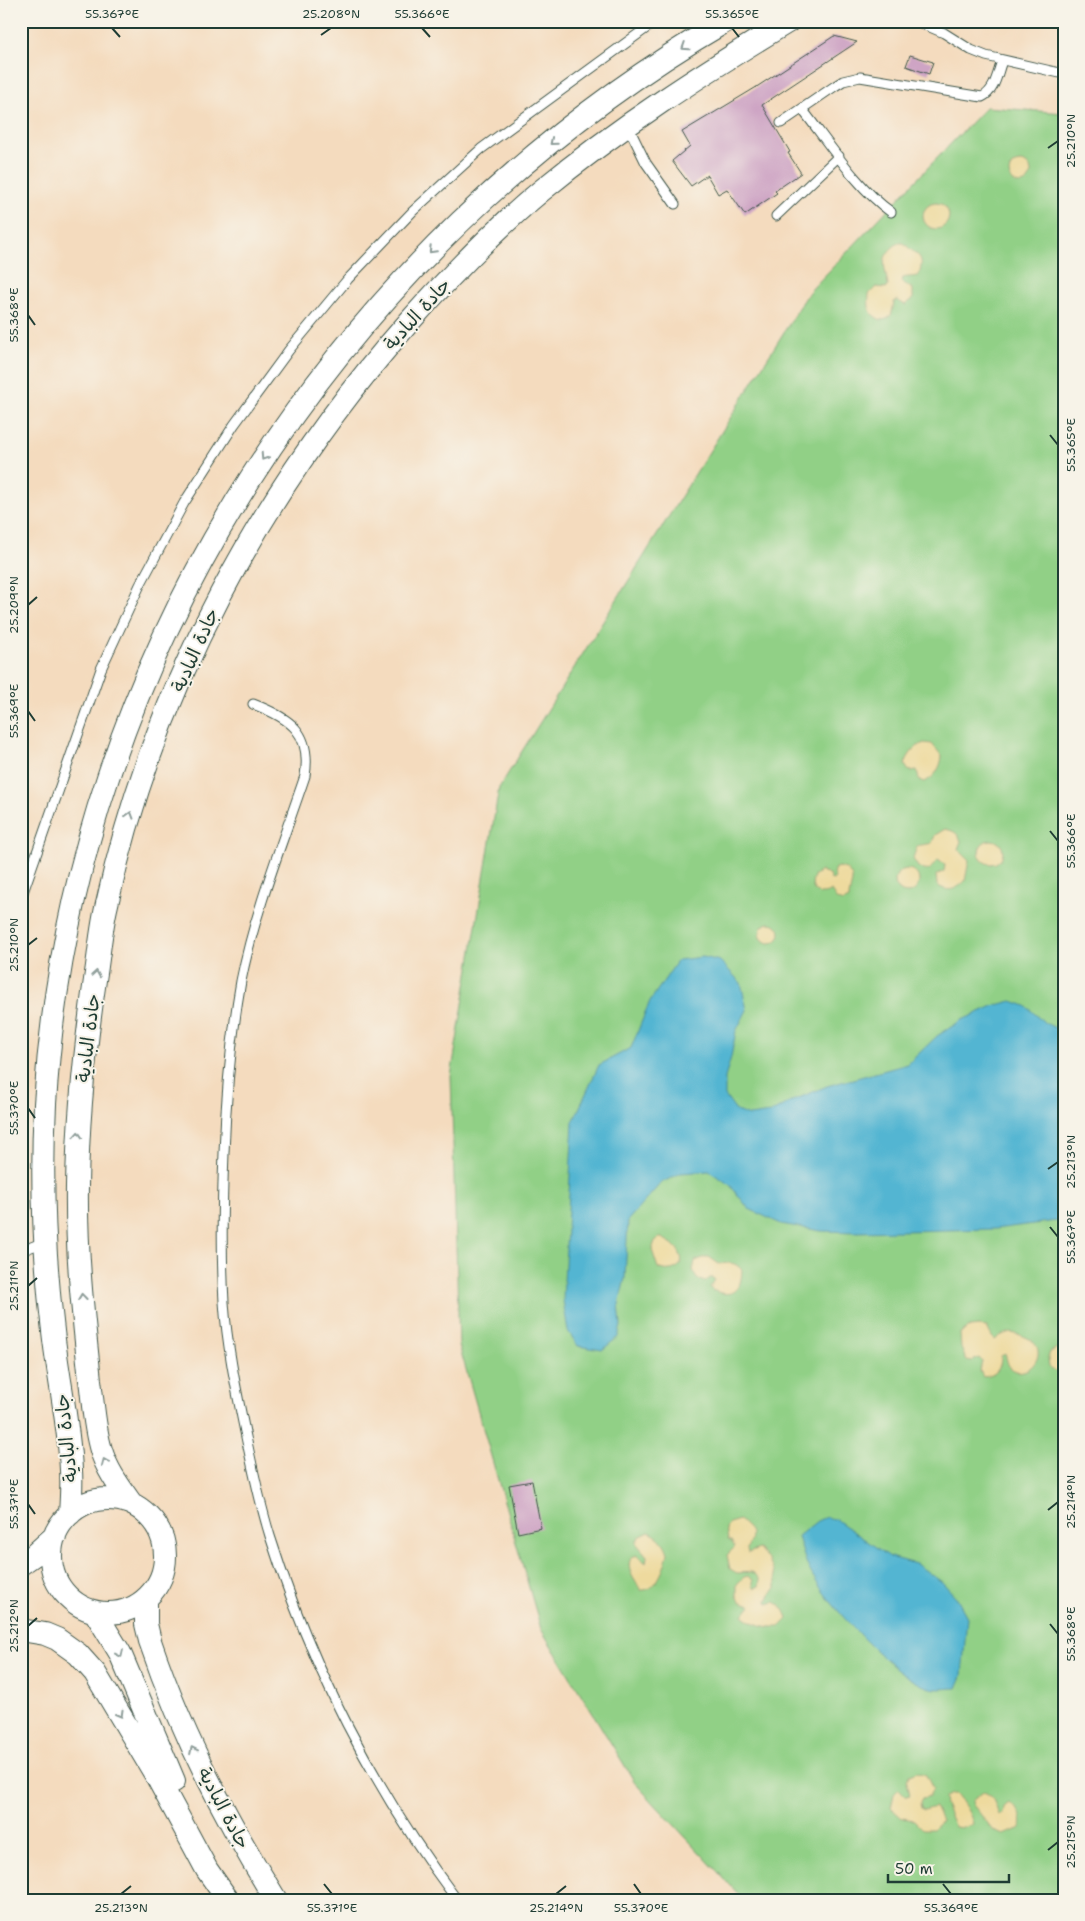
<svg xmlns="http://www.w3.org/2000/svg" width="1085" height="1921" viewBox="0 0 1085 1921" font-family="'Shantell Sans','Playpen Sans Arabic',sans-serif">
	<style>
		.green { fill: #91d086; stroke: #58865d }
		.sand { fill: #eeda9e; stroke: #868c69 }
		.water { fill: #53b5d2; stroke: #397983 }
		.building { fill: #cea4c4 }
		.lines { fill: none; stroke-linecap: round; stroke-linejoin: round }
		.service-casing { stroke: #3f5549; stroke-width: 11 }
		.tertiary-casing { stroke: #3f5549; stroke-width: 24 }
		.service { stroke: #fff; stroke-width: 9 }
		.tertiary { stroke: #fff; stroke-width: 22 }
		.oneway { stroke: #8f9e9a }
		.ticks { fill: none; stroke: #1f3d34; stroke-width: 2 }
		.labels { text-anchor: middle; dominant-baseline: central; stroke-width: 4; stroke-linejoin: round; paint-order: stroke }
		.street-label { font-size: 19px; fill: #1f3d34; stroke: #f7f3e8 }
		.neatline { fill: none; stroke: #1f3d34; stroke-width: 2 }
		.ticks-label { font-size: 12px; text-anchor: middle; fill: #1f3d34 }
	</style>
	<rect width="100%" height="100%" fill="#f7f3e8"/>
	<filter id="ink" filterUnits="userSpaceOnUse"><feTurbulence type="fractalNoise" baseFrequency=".02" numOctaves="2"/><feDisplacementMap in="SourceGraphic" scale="10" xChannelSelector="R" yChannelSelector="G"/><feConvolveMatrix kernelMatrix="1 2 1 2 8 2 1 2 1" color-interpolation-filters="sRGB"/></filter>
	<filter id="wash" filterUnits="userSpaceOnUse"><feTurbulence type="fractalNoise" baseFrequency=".0096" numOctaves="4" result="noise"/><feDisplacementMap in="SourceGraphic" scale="20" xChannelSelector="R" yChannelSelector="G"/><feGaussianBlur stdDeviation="1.12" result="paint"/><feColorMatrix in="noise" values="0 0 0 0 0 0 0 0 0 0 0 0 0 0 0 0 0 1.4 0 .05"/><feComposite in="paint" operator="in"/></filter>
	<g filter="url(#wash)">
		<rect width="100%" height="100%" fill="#f4dbbe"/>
		<!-- green -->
		<path class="green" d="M986,107L1064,113V1900H744L636,1784L541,1629L459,1345L451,1076L499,788L809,292Z"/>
		<!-- sand -->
		<path class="sand" d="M1009 173a11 11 0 1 1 22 0a11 11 0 1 1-22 0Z
			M923 216a13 13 0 1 1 26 0a13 13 0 1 1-26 0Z
			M898,243H904C916,257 926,253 919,275C913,278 909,276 903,278L902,282L913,289V299L905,305L897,300L894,302C892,311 893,320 881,320C868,314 868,307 869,294L876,287L886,288L888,286C885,265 878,258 898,243Z
			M924,743L932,744L942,756C941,767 935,778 924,782L919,780L917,770L909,771L905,765C907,756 915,746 924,743Z
			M945,829C954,831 957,832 961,841L958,849L969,860L965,881C956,890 948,893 937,885L936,875L944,871L945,865L938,860C930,867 931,875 918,867L913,859C918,841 917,847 932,843L935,835Z
			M979 852a12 12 0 1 1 24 0a12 12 0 1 1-24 0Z
			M839,867L846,869L852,876C853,884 849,891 849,899L843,902L837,900L831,891C819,899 808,890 814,876L821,871L827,873L830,876V879L833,880L835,878L833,873L835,868Z
			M895 881a12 12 0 1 1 24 0a12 12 0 1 1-24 0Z
			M760 933a10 10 0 1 1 20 0a10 10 0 1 1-20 0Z
			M659,1238H662C669,1242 677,1246 680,1254C687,1268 668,1274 658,1268L652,1250L655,1241Z
			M705,1257H709L719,1264C730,1263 734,1261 742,1270C741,1293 732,1298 712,1290L710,1287L715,1280L713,1278H710L705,1282L697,1279L693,1270L695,1261Z
			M979,1326L987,1327L992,1337L995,1340C1004,1332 1009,1332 1020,1335C1058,1346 1027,1383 1011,1368C1007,1365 1007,1359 1005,1354L1001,1356C1001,1368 997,1376 983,1377L980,1371L982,1361L979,1358L972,1361L966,1360L961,1348L960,1333L970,1327Z
			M1059,1347L1064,1348V1370L1054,1371L1049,1366L1048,1358L1050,1352Z
			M739,1520C752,1532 754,1531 747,1549L748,1553L759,1549C769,1558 777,1574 776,1588L770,1594L767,1601L768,1604L775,1602C783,1607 786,1611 788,1619L780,1627C766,1628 753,1624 743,1615L751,1605L740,1601L737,1596V1584L744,1577L748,1576L753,1580V1587L755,1588L759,1586C761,1579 758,1576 752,1572L737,1573L730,1569L727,1555L735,1547L731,1541L728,1540L726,1528L729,1523Z
			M649,1532C659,1536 665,1543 668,1553C665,1566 657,1592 641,1590C635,1581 624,1567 632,1557L637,1555L646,1563L647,1556L636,1543L639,1537Z
			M917,1772L926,1775L933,1789L929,1796L922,1799L920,1803L921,1808L924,1810L935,1807L942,1821L933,1829H923L914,1820L902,1818L891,1808L894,1794L899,1789L906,1796L910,1795L907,1782L909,1775Z
			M983,1792C994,1794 995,1806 999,1815L1003,1813L1004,1807L1009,1803C1020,1810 1023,1815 1021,1828L1003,1835L994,1831L973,1805L972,1801Z
			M951,1794H956C963,1802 971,1814 973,1824L963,1828L955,1827L945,1805L944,1798Z"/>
		<!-- water -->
		<path class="water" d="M703,957L720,961L741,983L747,1010L736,1031L731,1057L725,1078V1096L736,1111L750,1116L770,1113L794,1100L827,1086L908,1064L937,1036L962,1020L993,1006L1012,1001L1026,1006L1045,1023L1064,1032V1220L995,1229L856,1232L821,1231L781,1224L749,1209L730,1185L709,1171L681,1173L661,1183L628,1220L625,1278L619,1304L621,1326L618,1337L602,1350L578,1346L568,1331L563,1300L573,1122L599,1065L631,1048L650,1001L678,960Z
			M826,1517L837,1520L890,1557L916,1564L942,1582L956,1597L967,1617L962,1676L957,1688C948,1688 938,1690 930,1688C894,1678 825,1602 809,1569C804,1558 801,1547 798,1536L817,1521Z"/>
		<g id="blocks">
			<!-- building -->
			<path class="building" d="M834,36L857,42L762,105L790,152L788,153L801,173L775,191L777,193L745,215L727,189L718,194L707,175L691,186L672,161L690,146L682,132L755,88Z
				M910,55L933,62L929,74L906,66Z
				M532,1481L541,1528L518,1533L509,1485Z"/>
		</g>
	</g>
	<g filter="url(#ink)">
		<use href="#blocks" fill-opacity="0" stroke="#3f5549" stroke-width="1"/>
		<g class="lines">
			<defs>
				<path id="service" d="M916,21L944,33L971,50L986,56L1064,74
					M802,109C828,142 857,188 891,212
					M781,123L835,86L843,81L860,77L982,97C995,91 997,74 1002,61
					M628,126L646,163L675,204
					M776,216L839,156
					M253,704C290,718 312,732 305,776C282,844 255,911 241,981C231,1038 226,1095 224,1153C222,1203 221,1252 224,1302C227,1347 237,1393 246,1437C253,1470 260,1504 270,1536C311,1667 374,1789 457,1900
					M21,898L101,669L140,585L184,503L234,425L289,350L348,279L413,211L481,149L656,21
					M21,1251L44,1242"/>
				<path id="tertiary" d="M51 1556a57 57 0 1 1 114 0a57 57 0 1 1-114 0Z
					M131,1503C119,1486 107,1470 101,1450C94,1427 93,1402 90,1380C83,1315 76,1251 77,1186C78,1111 86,1039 97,966C100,945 102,924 107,904C154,688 263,487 409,322C450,276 494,230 541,191C619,127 703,73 789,21
					M70,1514C71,1499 72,1485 71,1470C69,1424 58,1377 53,1331C44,1256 41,1180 45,1104C71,656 340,245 726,21
					M21,1564L34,1555L55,1536
					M146,1599V1624L150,1641C181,1733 225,1818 276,1900
					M95,1612L120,1653L174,1781
					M21,1630L45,1634L57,1639L78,1654L95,1673L157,1777L207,1870L228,1900"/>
			</defs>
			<!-- service casing -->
			<use href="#service" class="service-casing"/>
			<!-- tertiary casing -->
			<use href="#tertiary" class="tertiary-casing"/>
			<!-- service -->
			<use href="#service" class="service"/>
			<!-- tertiary -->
			<use href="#tertiary" class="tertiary"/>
		</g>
		<!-- one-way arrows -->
		<defs><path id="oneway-chevron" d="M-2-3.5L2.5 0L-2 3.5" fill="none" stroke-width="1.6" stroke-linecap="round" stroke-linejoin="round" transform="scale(1.25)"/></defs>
		<g class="oneway">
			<use href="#oneway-chevron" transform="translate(685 47) rotate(147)"/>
			<use href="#oneway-chevron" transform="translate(553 142) rotate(140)"/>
			<use href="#oneway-chevron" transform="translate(432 250) rotate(135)"/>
			<use href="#oneway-chevron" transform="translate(264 457) rotate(123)"/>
			<use href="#oneway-chevron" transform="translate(130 815) rotate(-73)"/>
			<use href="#oneway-chevron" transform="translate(96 974) rotate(-81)"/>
			<use href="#oneway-chevron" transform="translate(78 1135) rotate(-86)"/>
			<use href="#oneway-chevron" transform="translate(82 1297) rotate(-96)"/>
			<use href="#oneway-chevron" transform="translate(105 1462) rotate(-113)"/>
			<use href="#oneway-chevron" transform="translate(120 1654) rotate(65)"/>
			<use href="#oneway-chevron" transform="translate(120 1714) rotate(60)"/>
			<use href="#oneway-chevron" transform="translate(193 1750) rotate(-116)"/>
		</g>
	</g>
	<!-- ticks -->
	<path class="ticks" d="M112,28L120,37M422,28L430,37M732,28L739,37M321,35L331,28M1048,148L1058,141M28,315L35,325M1050,435L1058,445M28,605L37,597M28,711L35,721M1050,831L1058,841M28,945L37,938M28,1108L35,1118M1048,1169L1058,1162M1050,1227L1058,1237M28,1286L37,1278M28,1504L35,1514M1048,1510L1058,1502M1050,1624L1058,1634M28,1626L37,1618M1048,1850L1058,1842M324,1884L332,1894M634,1884L641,1894M943,1884L951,1894M121,1894L131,1886M556,1894L566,1886"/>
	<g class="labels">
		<!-- street labels -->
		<g class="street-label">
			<text transform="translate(417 314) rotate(-48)">جادة البادية</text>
			<text transform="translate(195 650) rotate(-66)">جادة البادية</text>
			<text transform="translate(88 1038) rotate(-83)">جادة البادية</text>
			<text transform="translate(66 1438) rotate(-96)">جادة البادية</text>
			<text transform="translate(224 1808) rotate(62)">جادة البادية</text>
		</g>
	</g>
	<!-- margin -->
	<rect width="1085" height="1921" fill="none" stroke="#f7f3e8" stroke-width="55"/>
	<!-- scale -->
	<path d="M888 1874v8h121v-8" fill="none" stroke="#1f3d34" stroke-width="2.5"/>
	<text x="895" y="1874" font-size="15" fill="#1f3d34" stroke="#f7f3e8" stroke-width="4" paint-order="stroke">50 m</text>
	<rect x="28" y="28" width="1030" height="1866" class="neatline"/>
	<g class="ticks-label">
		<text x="112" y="18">55.367°E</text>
		<text x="331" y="18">25.208°N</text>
		<text x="422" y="18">55.366°E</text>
		<text x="732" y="18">55.365°E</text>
		<text transform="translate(1071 141) rotate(-90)" y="4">25.210°N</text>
		<text transform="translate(14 315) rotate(-90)" y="4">55.368°E</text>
		<text transform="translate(1071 445) rotate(-90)" y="4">55.365°E</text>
		<text transform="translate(14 605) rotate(-90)" y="4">25.209°N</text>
		<text transform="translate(14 711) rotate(-90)" y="4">55.369°E</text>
		<text transform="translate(1071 841) rotate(-90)" y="4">55.366°E</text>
		<text transform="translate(14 945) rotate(-90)" y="4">25.210°N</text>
		<text transform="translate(14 1108) rotate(-90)" y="4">55.370°E</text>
		<text transform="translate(1071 1162) rotate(-90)" y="4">25.213°N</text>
		<text transform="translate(1071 1237) rotate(-90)" y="4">55.367°E</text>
		<text transform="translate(14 1286) rotate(-90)" y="4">25.211°N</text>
		<text transform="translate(1071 1502) rotate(-90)" y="4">25.214°N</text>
		<text transform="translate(14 1504) rotate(-90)" y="4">55.371°E</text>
		<text transform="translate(14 1626) rotate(-90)" y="4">25.212°N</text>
		<text transform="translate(1071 1634) rotate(-90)" y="4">55.368°E</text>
		<text transform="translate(1071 1842) rotate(-90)" y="4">25.215°N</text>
		<text x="121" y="1912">25.213°N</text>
		<text x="332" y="1912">55.371°E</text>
		<text x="556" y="1912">25.214°N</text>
		<text x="641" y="1912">55.370°E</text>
		<text x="951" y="1912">55.369°E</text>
	</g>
</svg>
